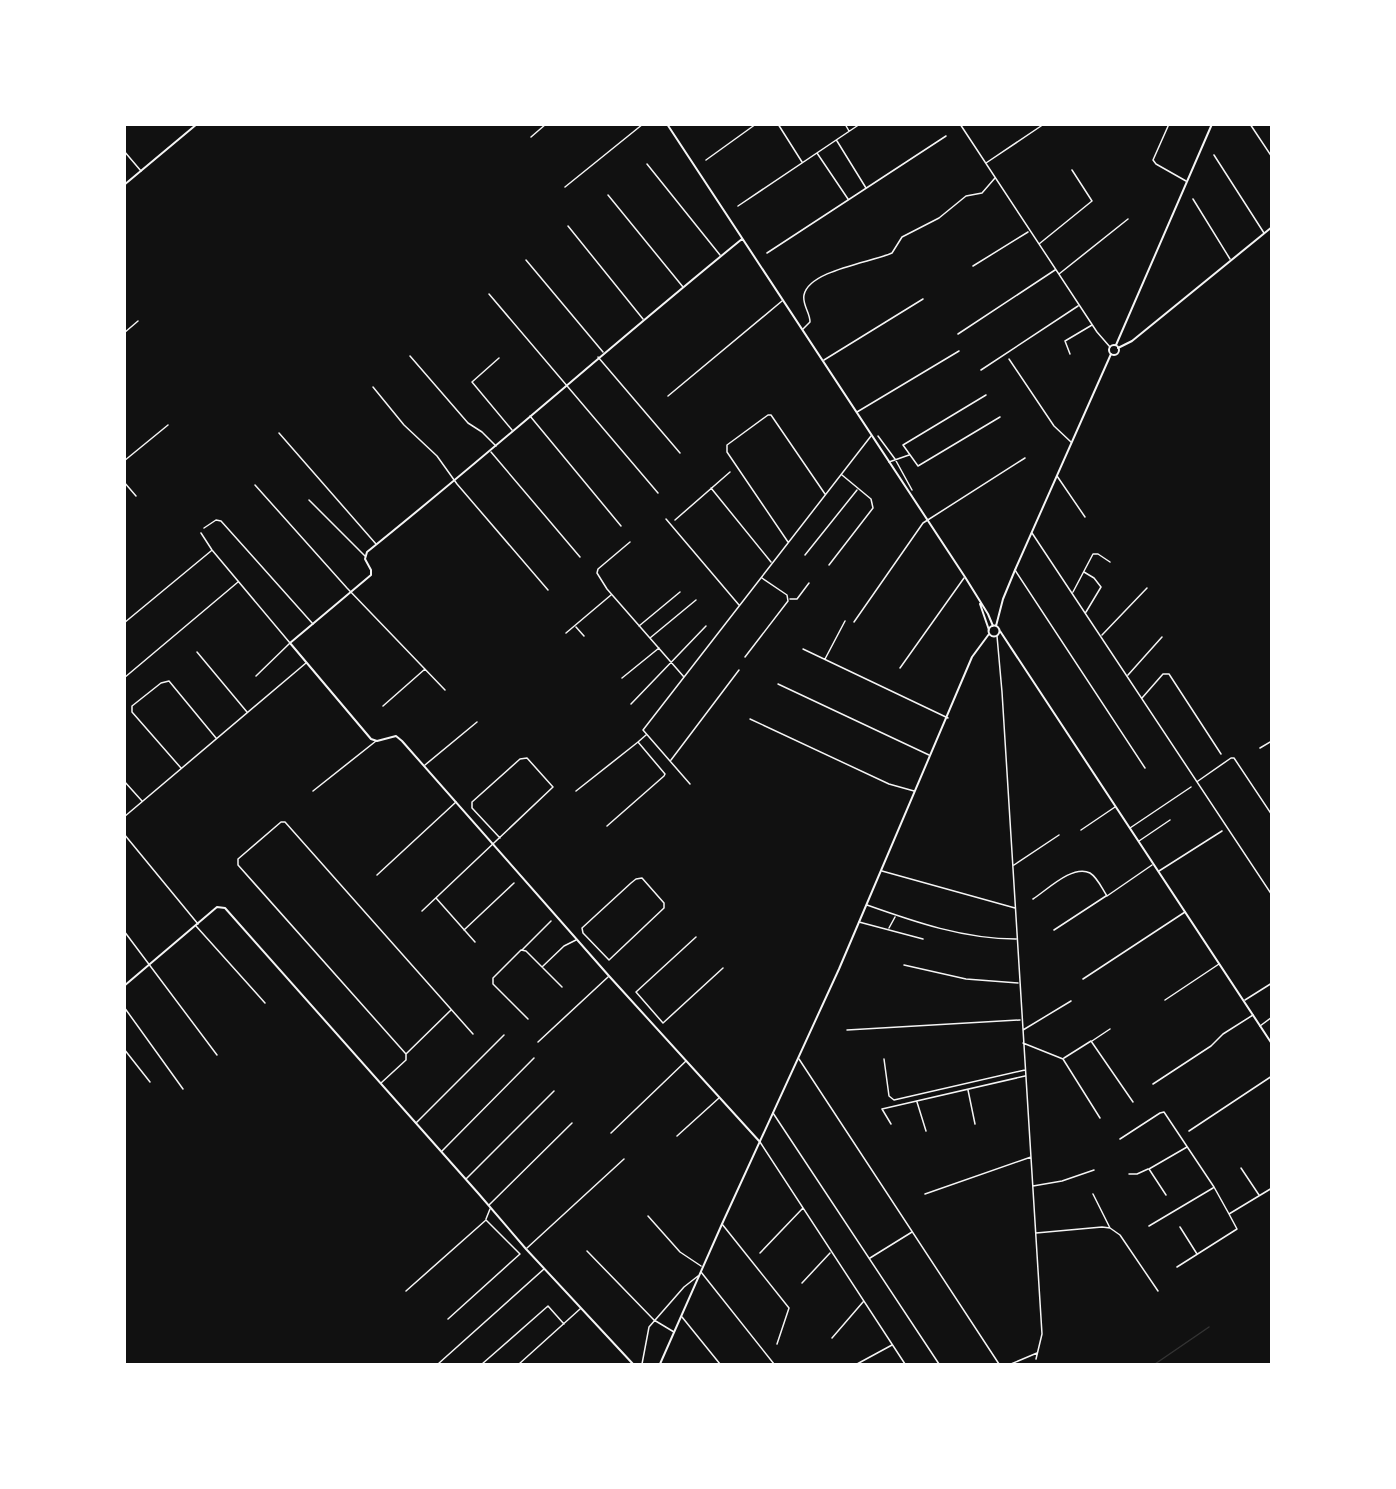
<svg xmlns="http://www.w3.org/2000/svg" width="1396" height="1489" viewBox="0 0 1396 1489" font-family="'Archivo Narrow',sans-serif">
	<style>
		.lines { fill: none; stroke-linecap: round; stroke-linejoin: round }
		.stream { stroke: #333; stroke-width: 1.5 }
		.minor { stroke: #f5f5f5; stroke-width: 1.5 }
		.tertiary { stroke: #f5f5f5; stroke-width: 2 }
		.secondary { stroke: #f5f5f5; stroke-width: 2 }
	</style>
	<rect width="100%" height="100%" fill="#111"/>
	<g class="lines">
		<!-- stream -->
		<path class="stream" d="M1155,1364L1209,1327"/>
		<!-- minor -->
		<path class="minor" d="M778,124L802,162
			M845,124L849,131
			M960,124L1097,332L1110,347
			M1169,124L1153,160L1156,164L1186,181
			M1250,124L1272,157
			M531,137L546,124
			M837,141L866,188
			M124,151L141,171
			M817,153L848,199
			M1214,155L1264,233
			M706,160L756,124
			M986,163L1044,124
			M647,164L720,255
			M565,187L643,124
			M608,195L683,287
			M1193,199L1230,259
			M738,206L860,124
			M568,226L643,319
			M1039,244L1092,201L1072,170
			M767,253L946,136
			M526,260L603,352
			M973,266L1028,232
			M1059,274L1128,219
			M489,294L658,493
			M803,329L810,322C810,312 802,305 804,295C809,270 873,262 892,253L902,237L939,218L966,196L982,193L995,178
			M124,333L138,321
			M958,334L1055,270
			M1070,354L1065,341L1092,325
			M410,356L468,423L482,432L496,446
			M598,357L680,453
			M499,358L472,382L512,430
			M1009,359L1054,426L1071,442
			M824,360L923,299
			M981,370L1078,306
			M373,387L404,425L437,456L457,484L548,590
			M986,395L903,445L918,466L1000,417
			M668,396L782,301
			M857,412L959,351
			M530,416L621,526
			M279,433L376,544
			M878,436L895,459L912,490
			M491,452L580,557
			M124,461L168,425
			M889,462L909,455
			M1057,476L1085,517
			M124,482L136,496
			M255,485L347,588L445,690
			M711,488L771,562
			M309,500L365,556
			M666,519L739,605
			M675,520L730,472
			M204,528L216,520L221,521L313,624
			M201,533L212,550L290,643L256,676
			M1032,533L1272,895
			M630,542L598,569L597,573L607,589L684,677
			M788,542L727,452V445L768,415H771L825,494
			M805,555L857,490
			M829,565L873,508L871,499L842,475
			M1015,570L1145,768
			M1084,572L1094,578L1101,587L1086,612
			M1073,592L1093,554H1098L1110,562
			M790,599H797L809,583
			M854,622L923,523L1025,458
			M124,623L211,551
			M639,626L680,592
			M576,627L584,636
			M566,633L611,595
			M1102,635L1147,588
			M997,636L1002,692L1042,1334L1036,1359
			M650,638L696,600
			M803,649L948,718
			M197,652L247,712
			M745,657L788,601L787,595L762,578
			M825,659L845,621
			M900,668L964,578
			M1128,675L1162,637
			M124,678L238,582
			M622,678L659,648
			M778,684L929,755
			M1142,698L1163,674H1169L1221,754
			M631,704L706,626
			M383,706L425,669
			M750,719L889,784L914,791
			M638,742L646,735
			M1260,748L1272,741
			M671,760L739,670
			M425,765L477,722
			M181,768L132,712V706L161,683L169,681L216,738
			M124,781L142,801
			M1198,781L1231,758H1234L1272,815
			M690,784L643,730L871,436
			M313,791L376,741
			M576,791L638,742L665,774L664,776L607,826
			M124,817L306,663
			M1130,828L1191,787
			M1081,830L1115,807
			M124,834L198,924
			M1139,841L1170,820
			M1014,865L1059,835
			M882,871L1015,908
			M1159,871L1222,831
			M377,875L456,802
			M642,878L664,903V908L609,960L583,933L582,928L631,883L636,879Z
			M436,898L475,942
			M1033,899C1047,890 1073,864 1090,873C1098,878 1102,889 1107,896L1152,865
			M867,905C915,922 964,939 1016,939
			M422,911L553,787L527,758L520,759L472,802V808L500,838
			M859,922L923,939
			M196,926L265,1003
			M889,928L895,917
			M464,930L514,883
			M1054,930L1106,896
			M124,931L217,1055
			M696,937L636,992L663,1023L723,968
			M522,950L551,921
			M904,965L966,979L1018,983
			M543,968L562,987
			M1083,979L1185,912
			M1165,1000L1219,964
			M1245,1000L1272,983
			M124,1007L183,1089
			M451,1010L406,1054L238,865V859L281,822H285L473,1034
			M528,1019L493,984V978L521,950L526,951L542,967L564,946L576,940
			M1260,1026L1272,1017
			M847,1030L1020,1020
			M1023,1030L1071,1001
			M1092,1041L1110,1029
			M538,1042L608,977
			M1023,1043L1063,1059L1100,1118
			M124,1049L150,1082
			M1064,1058L1091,1041L1133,1102
			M799,1059L999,1364
			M884,1059L889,1096L894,1100L1025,1070
			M381,1083L406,1060V1054
			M1153,1084L1211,1046L1223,1034L1253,1015
			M968,1090L975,1124
			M917,1102L926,1131
			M773,1113L939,1364
			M416,1123L504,1035
			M891,1124L882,1109L1025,1076
			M1189,1131L1272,1076
			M611,1133L686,1061
			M677,1136L719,1098
			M1120,1139L1160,1113L1164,1112L1214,1187L1229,1214L1272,1188
			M760,1142L905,1364
			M442,1151L534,1058
			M1241,1168L1259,1195
			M1129,1174H1137L1148,1169
			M466,1179L554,1091
			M1033,1186L1062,1181L1094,1170
			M925,1194L1031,1157
			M1093,1194L1110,1228
			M1166,1195L1149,1169L1187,1147
			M489,1205L572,1123
			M648,1216L680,1252L701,1266
			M486,1219L490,1209
			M722,1224L789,1308L777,1344
			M1149,1226L1213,1188
			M1180,1227L1197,1254
			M1036,1233L1102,1227L1110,1228L1120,1235L1158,1291
			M527,1248L624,1159
			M587,1251L654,1320L674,1332
			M760,1253L803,1208
			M870,1258L912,1232
			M1177,1267L1237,1229L1229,1214
			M701,1272L774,1364
			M802,1283L830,1253
			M406,1291L486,1220L520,1254L448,1319
			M682,1317L720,1364
			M832,1338L863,1302
			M438,1364L544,1269
			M482,1364L548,1306L564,1324
			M519,1364L580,1309
			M642,1364L649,1327L684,1287L698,1276
			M857,1364L892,1345
			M1011,1364L1037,1353"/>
		<!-- tertiary -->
		<path class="tertiary" d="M667,124L965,577L988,614L993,626
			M742,239C615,342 494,450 367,552L365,559L371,570V575L290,643L371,739L377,741L396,736L402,741L609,976L760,1142
			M1116,345L1212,124
			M1109 350a5 5 0 1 1 10 0a5 5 0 1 1-10 0Z
			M1118,348L1132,341L1272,227
			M980,604L989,630
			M988.5 631a5.5 5.5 0 1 1 11 0a5.5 5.5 0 1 1-11 0Z
			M996,626L1003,599L1015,570L1111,354
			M1000,631L1272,1044
			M124,986L217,907L225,908L478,1193L526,1249L633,1364
			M660,1364L722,1224L839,969L972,657L989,634"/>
		<!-- secondary -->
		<path class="secondary" d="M124,185L197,124"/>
	</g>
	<!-- border -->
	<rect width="1396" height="1489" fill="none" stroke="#ffffff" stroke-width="252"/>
</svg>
